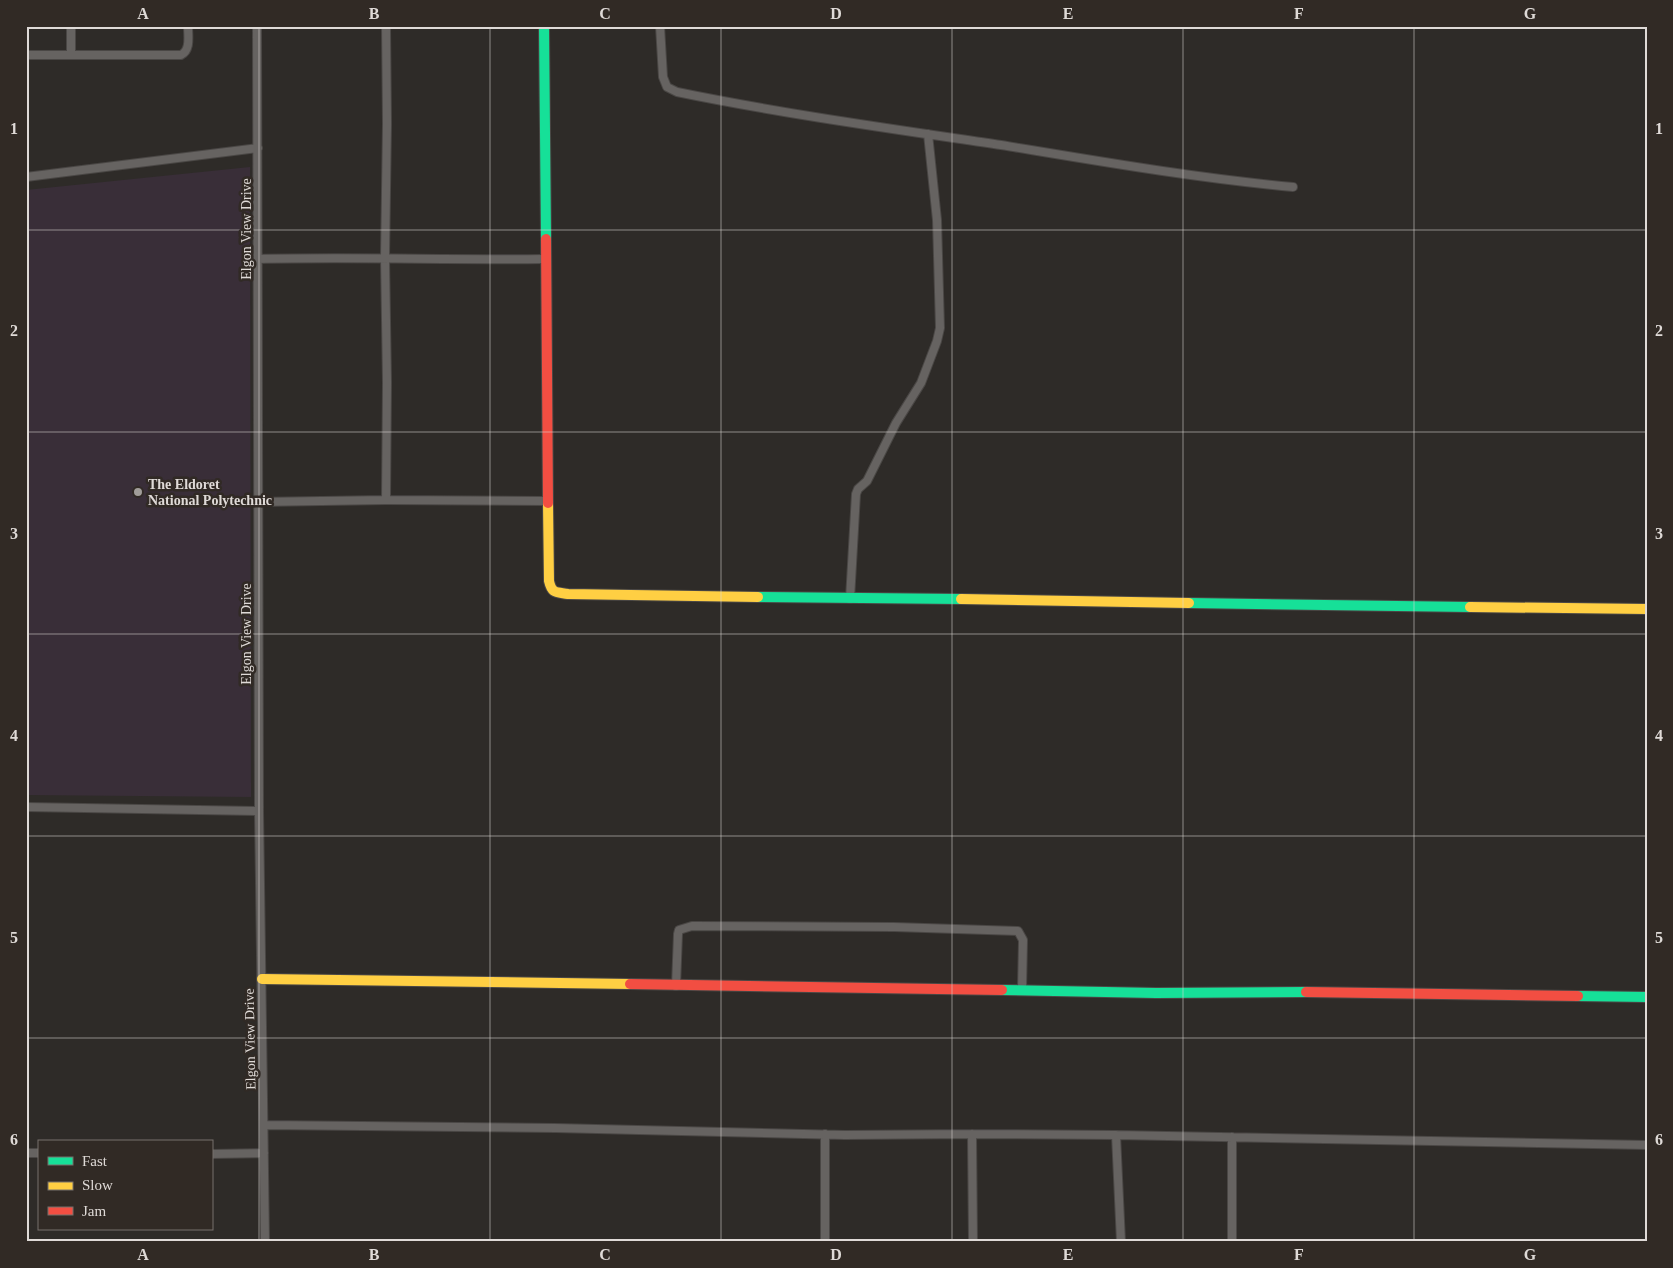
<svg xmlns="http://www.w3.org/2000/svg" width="1673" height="1268" viewBox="0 0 1673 1268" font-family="'Times New Roman',serif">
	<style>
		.education { fill: #392e38 }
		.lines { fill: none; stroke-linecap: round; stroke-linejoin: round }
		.street-casing { stroke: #4a4745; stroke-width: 10 }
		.fast-casing { stroke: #4a4745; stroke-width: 12 }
		.slow-casing { stroke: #4a4745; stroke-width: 12 }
		.jam-casing { stroke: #4a4745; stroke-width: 12 }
		.street { stroke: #666361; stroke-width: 8 }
		.fast { stroke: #16e098; stroke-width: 10 }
		.slow { stroke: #ffcf43; stroke-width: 10 }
		.jam { stroke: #f24e42; stroke-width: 10 }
		.grid { fill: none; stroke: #dfdad7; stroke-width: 1; stroke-opacity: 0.55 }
		.poi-dot { fill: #a19d9a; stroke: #312a25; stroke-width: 2 }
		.labels { text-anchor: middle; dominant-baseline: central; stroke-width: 5; stroke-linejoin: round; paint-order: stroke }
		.street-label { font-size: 14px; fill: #dfdad7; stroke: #312a25 }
		.poi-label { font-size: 14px; font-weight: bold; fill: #dfdad7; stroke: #312a25; text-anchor: start }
		.neatline { fill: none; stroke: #dfdad7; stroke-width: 2 }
		.grid-label { font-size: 16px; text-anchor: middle; font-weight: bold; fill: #dfdad7 }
	</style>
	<rect width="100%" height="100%" fill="#2e2b28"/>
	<!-- education -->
	<path class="education" d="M250,167L251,797L26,795V190Z"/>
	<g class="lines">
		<defs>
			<path id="street" d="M71,26V55
				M257,26L259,811L265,1242
				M386,26L387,124L385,258L387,383L386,500
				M660,26L663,77L667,87L677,92C784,114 893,129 1001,145C1098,161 1195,178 1293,187
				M26,55H181C191,50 188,36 188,26
				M26,177L258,148
				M258,259C354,257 450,260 545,259
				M257,502L386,500L548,501
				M850,599L856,494L858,489L867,481L896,423L921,383L937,341L940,328L937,220L928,134
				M26,807L259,811
				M676,986L678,934L679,930L692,926L894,927L1018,931L1023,940L1022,990
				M264,1125L555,1128L845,1135L972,1134L1116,1135L1647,1145
				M972,1134L973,1242
				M1116,1135L1121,1242
				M1232,1137V1242
				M26,1153H39
				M211,1154L264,1153
				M825,1242V1134"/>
			<path id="fast" d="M544,26L546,239
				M758,597L961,599
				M1189,603L1470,607
				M1002,990L1156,993L1306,992
				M1578,996L1647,997"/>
			<path id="slow" d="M548,503L549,581C552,594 556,592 568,594L758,597
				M961,599L1189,603
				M1470,607L1647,609
				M262,979L630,984"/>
			<path id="jam" d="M546,239L548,503
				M630,984L1002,990
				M1306,992L1578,996"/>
		</defs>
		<!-- street casing -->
		<use href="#street" class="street-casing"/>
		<!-- fast casing -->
		<use href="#fast" class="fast-casing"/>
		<!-- slow casing -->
		<use href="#slow" class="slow-casing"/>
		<!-- jam casing -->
		<use href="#jam" class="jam-casing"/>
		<!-- street -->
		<use href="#street" class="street"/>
		<!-- fast -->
		<use href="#fast" class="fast"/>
		<!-- slow -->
		<use href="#slow" class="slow"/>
		<!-- jam -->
		<use href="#jam" class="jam"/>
	</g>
	<!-- grid -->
	<path class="grid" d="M259,26V1242M490,26V1242M721,26V1242M952,26V1242M1183,26V1242M1414,26V1242M26,230H1647M26,432H1647M26,634H1647M26,836H1647M26,1038H1647"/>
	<!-- markers -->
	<circle class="poi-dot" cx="138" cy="492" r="5"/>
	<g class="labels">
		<!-- street labels -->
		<g class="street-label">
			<text transform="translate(246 229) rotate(-90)">Elgon View Drive</text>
			<text transform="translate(246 634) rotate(-90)">Elgon View Drive</text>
			<text transform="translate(250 1039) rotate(-91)">Elgon View Drive</text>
		</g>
		<!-- poi labels -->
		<g class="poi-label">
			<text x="148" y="484">The Eldoret<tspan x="148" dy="16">National Polytechnic</tspan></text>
		</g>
	</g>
	<!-- border -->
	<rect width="1673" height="1268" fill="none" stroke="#312a25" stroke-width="55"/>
	<!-- legend -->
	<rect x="38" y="1140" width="175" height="90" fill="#312a25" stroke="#77706c"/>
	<rect x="48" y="1157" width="25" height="8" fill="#16e098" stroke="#77706c"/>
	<text x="82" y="1166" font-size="15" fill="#dfdad7">Fast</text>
	<rect x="48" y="1182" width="25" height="8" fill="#ffcf43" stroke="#77706c"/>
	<text x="82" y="1190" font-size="15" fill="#dfdad7">Slow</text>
	<rect x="48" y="1207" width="25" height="8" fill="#f24e42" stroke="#77706c"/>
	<text x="82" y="1216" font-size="15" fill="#dfdad7">Jam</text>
	<rect x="28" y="28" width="1618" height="1212" class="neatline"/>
	<g class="grid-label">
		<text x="143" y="19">A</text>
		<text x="374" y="19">B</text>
		<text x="605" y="19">C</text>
		<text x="836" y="19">D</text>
		<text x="1068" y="19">E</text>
		<text x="1299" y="19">F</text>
		<text x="1530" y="19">G</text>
		<text x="14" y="134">1</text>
		<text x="1659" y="134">1</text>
		<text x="14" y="336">2</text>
		<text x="1659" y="336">2</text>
		<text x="14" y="539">3</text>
		<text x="1659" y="539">3</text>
		<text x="14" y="741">4</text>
		<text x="1659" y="741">4</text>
		<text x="14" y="943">5</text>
		<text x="1659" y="943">5</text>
		<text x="14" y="1145">6</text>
		<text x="1659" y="1145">6</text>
		<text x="143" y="1260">A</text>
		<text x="374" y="1260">B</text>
		<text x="605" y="1260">C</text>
		<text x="836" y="1260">D</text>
		<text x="1068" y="1260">E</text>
		<text x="1299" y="1260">F</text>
		<text x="1530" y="1260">G</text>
	</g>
</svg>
